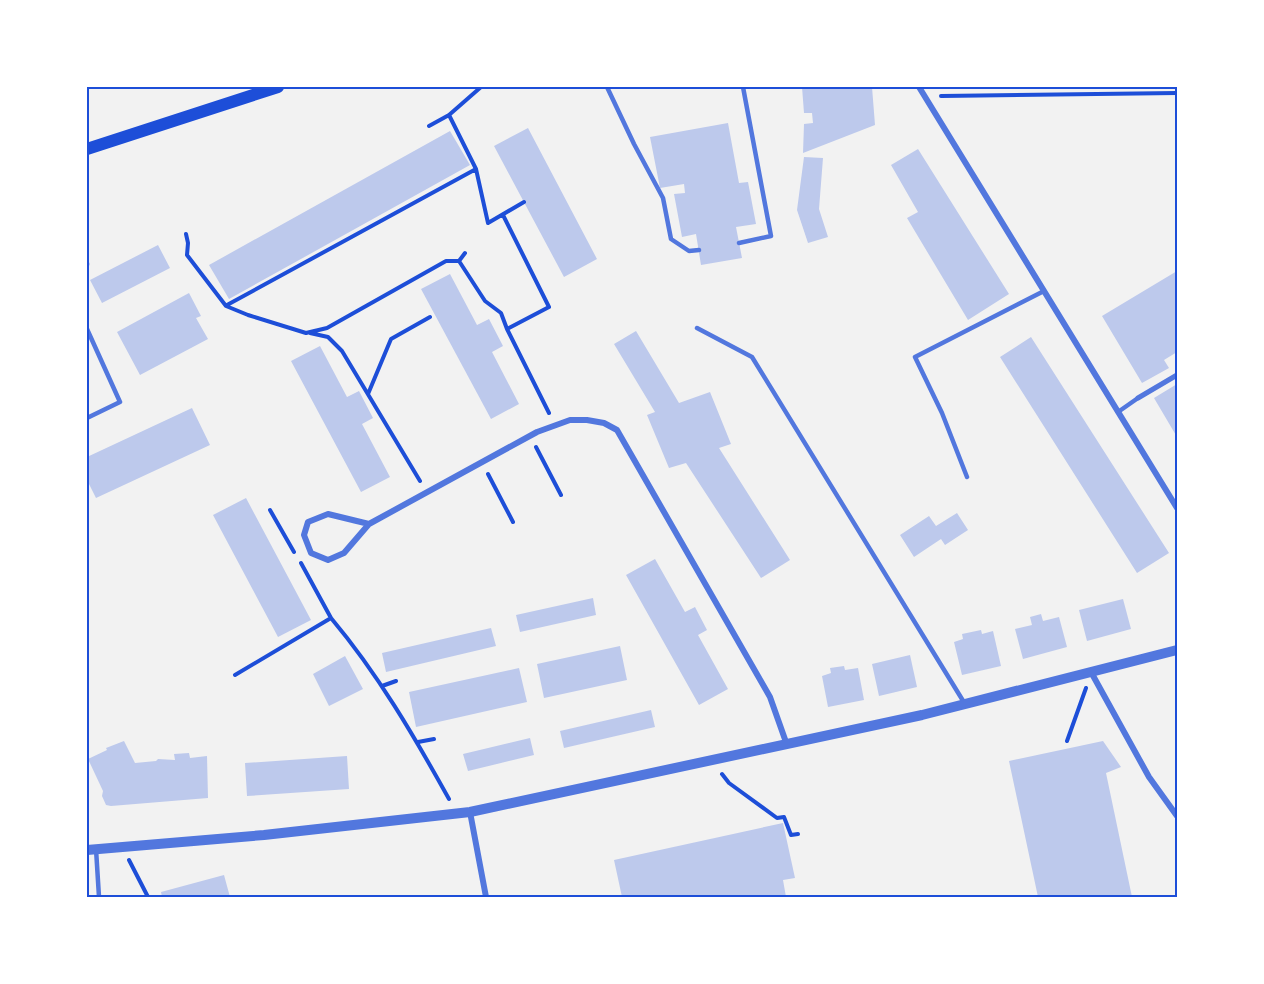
<svg xmlns="http://www.w3.org/2000/svg" width="1264" height="984" viewBox="0 0 1264 984" font-family="Karla,sans-serif">
	<style>
		.building { fill: #bdc9ec }
		.lines { fill: none; stroke-linecap: round; stroke-linejoin: round }
		.path { stroke: #1d4ed8; stroke-width: 4 }
		.service { stroke: #5277de; stroke-width: 4.5 }
		.pedestrian { stroke: #5277de; stroke-width: 5 }
		.minor { stroke: #5277de; stroke-width: 6 }
		.tertiary { stroke: #5277de; stroke-width: 10 }
		.secondary { stroke: #1d4ed8; stroke-width: 12 }
		.neatline { fill: none; stroke: #1d4ed8; stroke-width: 2 }
	</style>
	<rect width="100%" height="100%" fill="#f2f2f2"/>
	<!-- building -->
	<path class="building" d="M802,87H872L875,125L803,153L804,124L813,123L812,113H804Z
		M728,123L739,183L748,182L756,224L736,227L742,258L701,265L696,234L682,237L674,194L685,193L684,184L660,188L650,137Z
		M528,128L597,259L564,277L494,146Z
		M450,131L470,165L229,299L209,265Z
		M918,149L1009,294L968,320L907,218L918,212L891,165Z
		M804,157L823,158L819,209L828,237L808,243L797,210Z
		M158,245L170,268L102,303L90,280Z
		M1177,271V352L1164,360L1169,368L1142,383L1102,316Z
		M450,274L477,325L489,319L503,346L492,352L519,404L491,419L421,289Z
		M189,293L201,316L196,318L208,339L140,375L117,332Z
		M636,331L679,403L710,392L731,444L719,448L790,560L761,578L686,463L669,468L647,415L655,412L614,344Z
		M1031,337L1169,553L1137,573L1000,357Z
		M320,346L347,397L359,391L373,418L362,424L390,477L361,492L291,361Z
		M1177,384V437L1154,398Z
		M192,408L210,445L96,498L87,480V457Z
		M246,498L311,620L278,637L213,515Z
		M957,513L968,530L945,545L941,539L914,557L900,535L929,516L936,526Z
		M655,559L685,612L695,607L707,630L698,635L728,689L699,705L626,575Z
		M593,598L596,615L520,632L516,615Z
		M1123,599L1131,629L1087,641L1079,610Z
		M1041,614L1043,621L1059,617L1067,647L1023,659L1015,629L1032,625L1030,617Z
		M491,628L496,646L386,672L382,653Z
		M981,630L982,634L993,631L1001,666L962,675L954,642L963,639L962,634Z
		M620,646L627,680L544,698L537,664Z
		M910,655L917,687L879,696L872,664Z
		M345,656L363,689L329,706L313,674Z
		M844,666L845,670L858,668L864,700L828,707L822,676L831,673L830,668Z
		M519,668L527,702L416,727L409,692Z
		M651,710L655,727L564,748L560,731Z
		M530,738L534,755L468,771L463,754Z
		M124,741L135,763L156,761L158,759L175,760L174,754L189,753L190,758L207,756L208,798L111,806L106,805L102,796L103,791L88,759L107,750L106,748Z
		M1103,741L1121,767L1106,773L1132,897H1038L1009,761Z
		M347,756L349,789L247,796L245,763Z
		M783,823L795,878L783,880L786,897H622L614,860Z
		M224,875L230,897H162L161,892Z"/>
	<g class="lines">
		<!-- path -->
		<path class="path" d="M941,96L1177,93
			M429,126L449,115
			M476,169L488,223L524,202
			M503,215L549,307L507,329L549,413
			M186,234L188,243L187,255L226,306L248,315L306,333L327,328L446,261H459L485,301L501,313L507,329
			M459,261L465,253
			M227,305L476,169L449,115L481,87
			M310,333L328,337L342,351L420,481
			M368,394L391,339L430,317
			M536,447L561,495
			M488,474L513,522
			M270,510L294,552
			M301,563L331,618
			M235,675L331,618C378,674 414,736 449,799
			M382,686L396,681
			M1067,741L1086,688
			M418,742L434,739
			M722,774L729,783L777,818L784,817L791,835L798,834
			M129,860L148,897"/>
		<!-- service -->
		<path class="service" d="M607,87L634,144L663,198L671,239L689,251L699,250
			M739,243L771,236L743,87
			M87,263V265
			M697,328L752,357L965,704
			M87,329L120,402L87,418
			M1118,412L1138,398
			M967,477L942,413L915,357L1044,291
			M96,849L99,897"/>
		<!-- pedestrian -->
		<path class="pedestrian" d="M1138,398L1177,375"/>
		<!-- minor -->
		<path class="minor" d="M919,87L1177,508
			M369,524L328,514L308,522L304,535L311,553L328,560L344,553L369,524L537,432L570,420H587L604,423L617,430L770,697L787,745
			M1091,672L1149,777L1177,816
			M470,812L486,897"/>
		<!-- tertiary -->
		<path class="tertiary" d="M87,850L264,835L470,812L922,715L1177,650"/>
		<!-- secondary -->
		<path class="secondary" d="M87,149L278,87"/>
	</g>
	<!-- border -->
	<rect width="1264" height="984" fill="none" stroke="#ffffff" stroke-width="177"/>
	<rect x="88" y="88" width="1088" height="808" class="neatline"/>
</svg>
